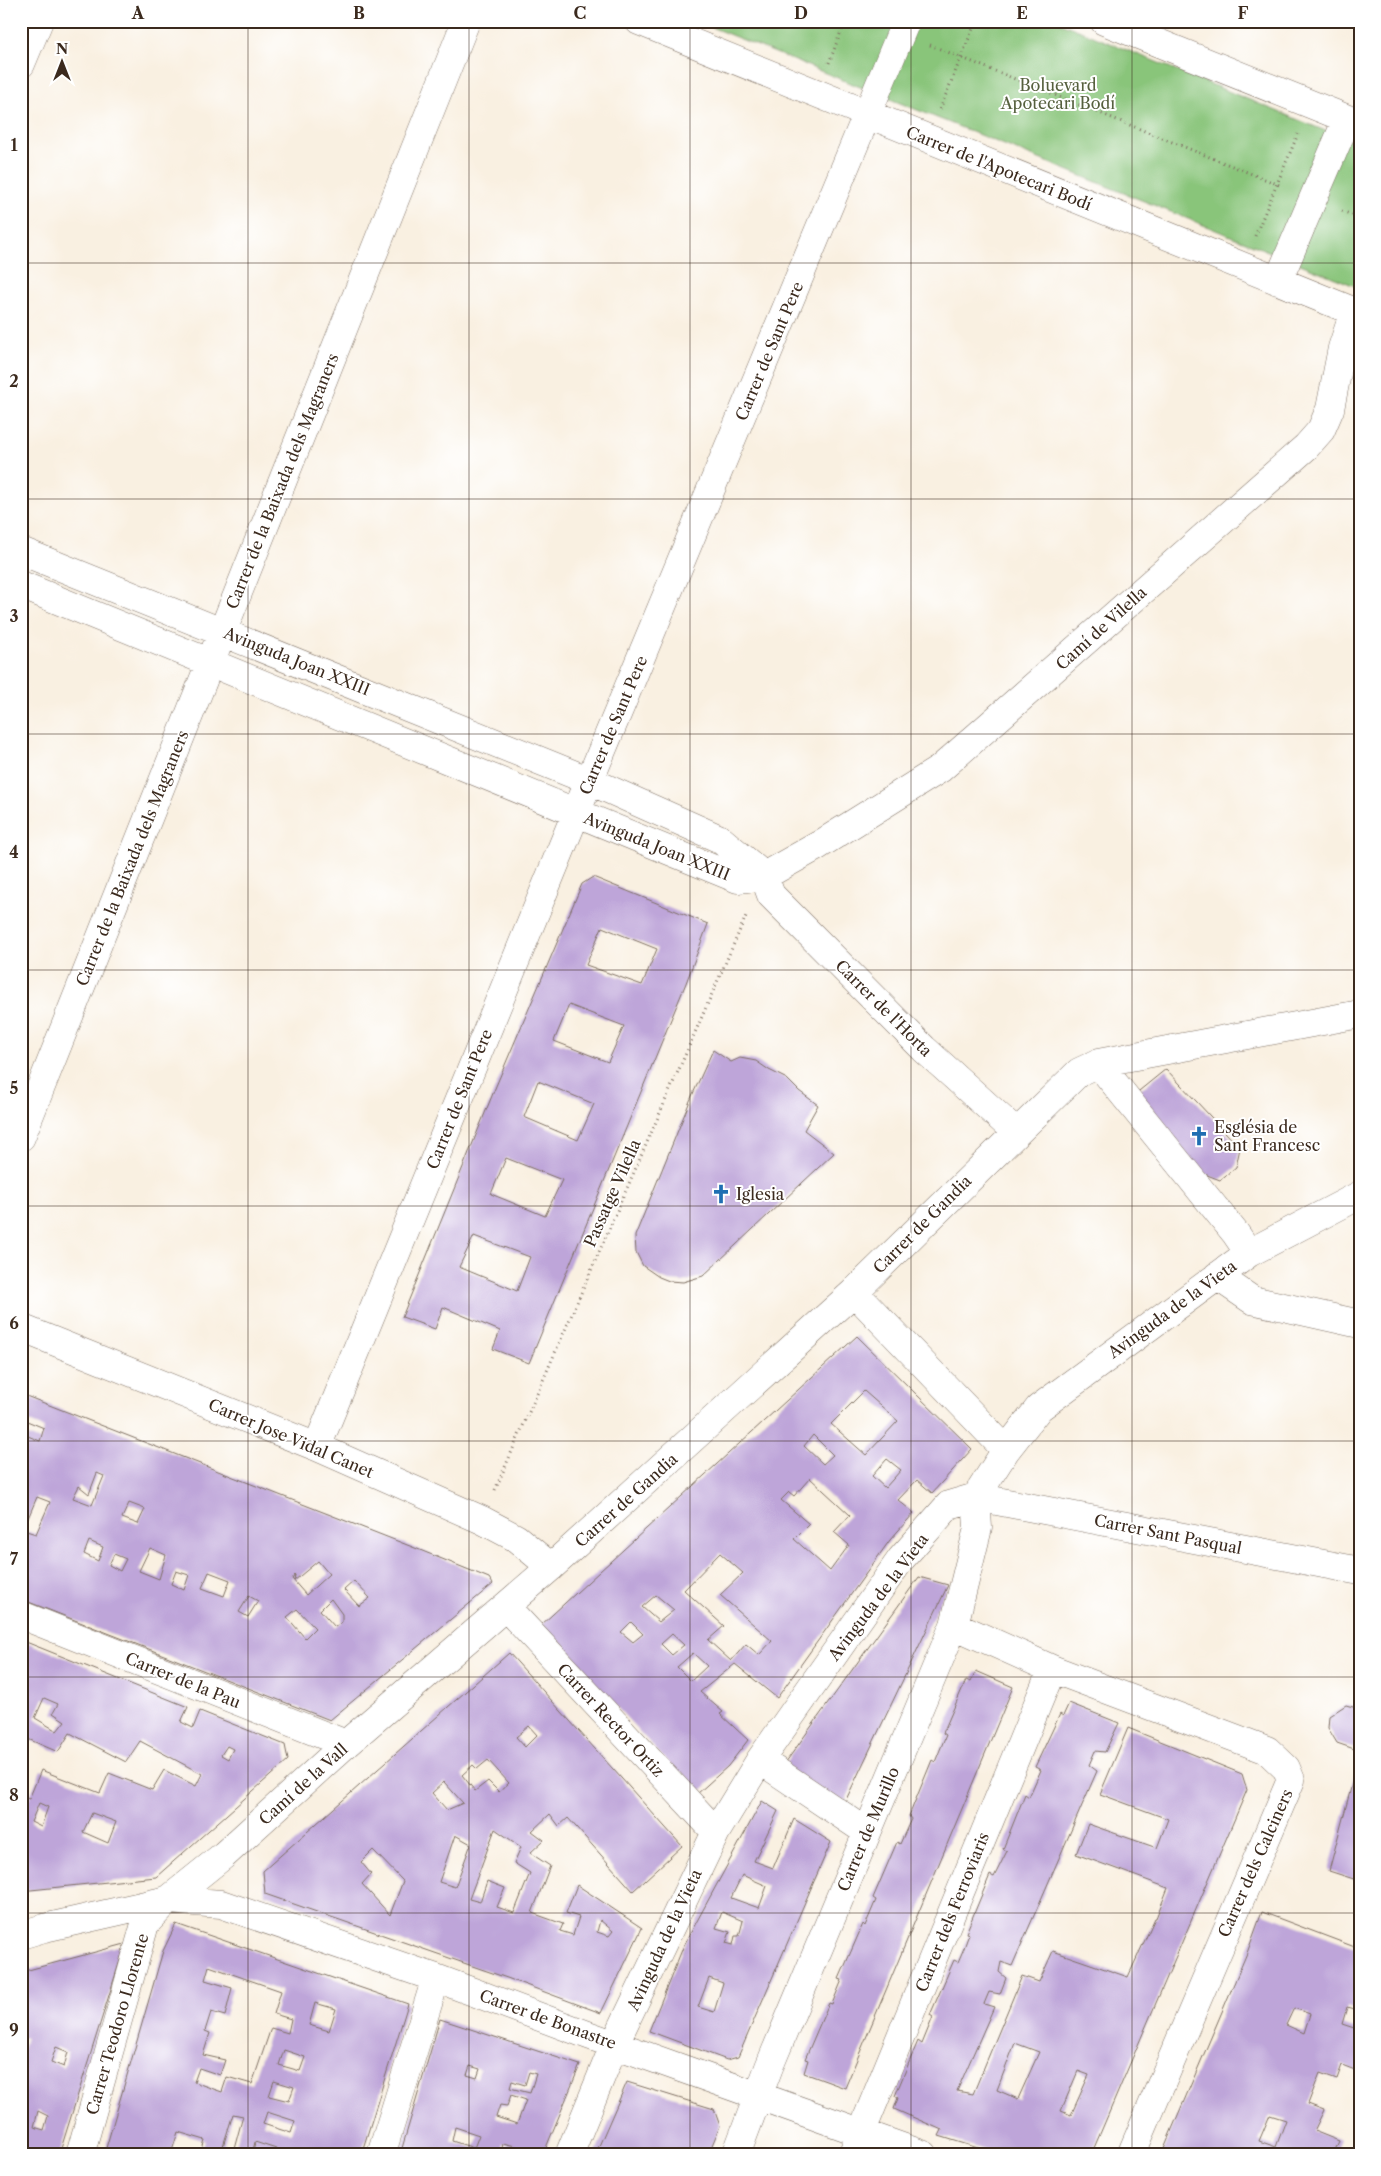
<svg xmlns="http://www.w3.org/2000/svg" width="1381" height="2176" viewBox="0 0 1381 2176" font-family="'Libre Caslon Text',serif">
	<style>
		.green { fill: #89c57a; stroke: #62784c }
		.building { fill: #bea5d9; fill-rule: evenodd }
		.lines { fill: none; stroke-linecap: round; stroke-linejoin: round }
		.minor-casing { stroke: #7e6f62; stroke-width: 29 }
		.path { stroke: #7e6f62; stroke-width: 3; stroke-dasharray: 1 4; stroke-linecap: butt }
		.minor { stroke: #fff; stroke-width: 28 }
		.grid { fill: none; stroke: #3b2a1e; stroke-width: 1; stroke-opacity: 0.55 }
		.labels { text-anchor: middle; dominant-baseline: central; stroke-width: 4; stroke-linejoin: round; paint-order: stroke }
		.park-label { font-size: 16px; fill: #56603e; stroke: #fff }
		.street-label { font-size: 16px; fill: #3b2a1e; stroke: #fff }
		.poi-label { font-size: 16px; fill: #3b2a1e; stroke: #fff; text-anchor: start }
		.neatline { fill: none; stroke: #3b2a1e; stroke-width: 2 }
		.grid-label { font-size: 16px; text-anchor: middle; font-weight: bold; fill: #3b2a1e }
	</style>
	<rect width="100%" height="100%" fill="#fff"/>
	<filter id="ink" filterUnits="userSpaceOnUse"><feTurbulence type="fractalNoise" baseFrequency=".02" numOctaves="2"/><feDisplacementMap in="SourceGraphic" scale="10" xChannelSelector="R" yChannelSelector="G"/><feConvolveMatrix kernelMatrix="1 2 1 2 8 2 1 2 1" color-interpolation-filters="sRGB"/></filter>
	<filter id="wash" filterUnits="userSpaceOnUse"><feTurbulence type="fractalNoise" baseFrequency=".0096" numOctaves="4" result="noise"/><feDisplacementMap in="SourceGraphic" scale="20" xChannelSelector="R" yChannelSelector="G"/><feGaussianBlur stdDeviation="1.12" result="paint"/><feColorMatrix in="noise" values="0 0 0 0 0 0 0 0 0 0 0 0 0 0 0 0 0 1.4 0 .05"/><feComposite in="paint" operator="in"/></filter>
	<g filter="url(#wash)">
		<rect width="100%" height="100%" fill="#f9f0e1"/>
		<!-- green -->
		<path class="green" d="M696,21H1056L1360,145V288Z"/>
		<g id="blocks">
			<!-- building -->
			<path class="building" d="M593,877L708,924L686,983L529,1363L493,1349L500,1331L443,1307L435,1329L402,1317L496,1086L582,884ZM602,927L657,949L642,985L586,965ZM569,1005L624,1026L608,1062L554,1041ZM538,1081L594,1104L578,1140L524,1117ZM506,1158L562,1180L545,1216L491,1194ZM474,1236L530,1257L517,1291L459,1267Z
				M713,1050L731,1062L740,1058L756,1061L769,1070L787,1079L799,1091L818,1105L804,1130L834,1153L703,1276L683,1282L669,1281L659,1277L643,1266L636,1252L635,1236L692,1096Z
				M1166,1069L1240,1148L1236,1167L1220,1180L1202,1173L1134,1095Z
				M857,1336L972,1449L932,1493L917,1480L898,1500L914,1513L890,1540L777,1698L735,1664L700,1692L723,1712L720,1714L748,1740L728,1766L697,1794L541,1625ZM864,1391L898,1421L866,1455L831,1424ZM813,1435L833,1455L823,1464L804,1446ZM887,1459L901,1470L885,1488L872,1476ZM810,1478L850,1515L834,1532L849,1545L830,1571L794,1539L809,1524L781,1500L789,1492L794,1496ZM720,1553L743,1573L720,1595L772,1641L759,1655L746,1644L731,1661L708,1640L724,1626L684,1590ZM656,1595L674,1610L659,1622L642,1607ZM631,1622L643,1634L633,1642L621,1632ZM672,1634L684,1645L672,1655L661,1644ZM693,1653L707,1666L691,1681L677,1667Z
				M21,1394L415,1548L489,1578L493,1584L330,1720L21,1599ZM27,1421L44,1428L40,1441L23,1434ZM97,1473L104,1476L92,1505L73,1498L79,1486L89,1494ZM37,1497L50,1502L36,1534L23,1530ZM129,1503L145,1509L138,1524L122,1518ZM89,1541L103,1547L98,1561L84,1554ZM150,1548L166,1555L159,1579L139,1571ZM114,1554L126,1559L120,1571L109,1565ZM318,1561L329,1574L306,1595L292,1579L295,1575L294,1581ZM176,1571L189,1575L184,1590L171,1584ZM209,1572L230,1580L224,1596L202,1588ZM354,1581L370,1598L359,1606L344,1590ZM249,1596L258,1601L248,1617L239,1612ZM331,1599L342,1614V1622L335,1627L320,1610ZM297,1609L315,1628L305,1638L287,1617Z
				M919,1577L948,1585L843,1806L783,1766Z
				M21,1640L188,1707L181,1722L193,1728L200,1711L285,1745L288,1760L156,1877L21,1891V1796L29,1799L41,1770L100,1793L109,1773L152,1790L164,1770L196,1786L202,1774L140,1741L126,1762L70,1733L58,1752L21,1736V1718L24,1713L21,1712ZM44,1698L58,1704L53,1713L65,1721L57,1731L35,1718ZM227,1746L233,1749L228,1759L221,1755ZM39,1803L48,1807L41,1827L31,1822ZM92,1813L116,1822L108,1843L83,1832Z
				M509,1653L682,1846L633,1891L568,1818L559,1826L550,1814L532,1831L544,1840L530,1853L550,1866L532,1913L563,1924L560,1931L573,1935L579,1917L566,1913L577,1885L642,1928L601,2013L507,1978L265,1894L263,1871ZM529,1726L537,1735L525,1747L516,1737ZM488,1760L509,1783L499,1792L488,1781L475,1791L462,1775L473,1765L477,1769ZM444,1782L463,1803L447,1810L432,1793ZM495,1829L521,1847L514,1863L530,1873L514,1913L497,1907L505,1888L487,1881L480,1902L469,1899ZM455,1835L471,1844L455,1887L439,1882ZM373,1850L403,1881L390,1915L362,1884L371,1874L361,1862ZM600,1920L613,1931L609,1936L597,1932Z
				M976,1671L1013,1687L845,2088L804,2073L808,2060L805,2059L829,2003L832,2004L842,1980L839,1979L863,1924L865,1926L876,1900L873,1898L897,1842L900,1844L911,1819L909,1816L932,1760L935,1762L946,1735L943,1733L966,1680L971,1682Z
				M1069,1703L1119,1723L1105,1752L1095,1751L1089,1765L1097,1771L1012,1966L1001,1962L999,1972L1006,1978L1000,1994L989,1992L984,2004L994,2007L957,2091L973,2094L1022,1976L1039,1982L1053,1951L1128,1977L1155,1918H1156L1168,1888L1076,1854L1088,1824L1157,1848L1168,1819L1100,1794L1128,1728L1242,1774L1247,1790L1091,2155H1001L939,2136L942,2130L894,2109L898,2098L895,2096L918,2041L922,2044L933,2017L930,2015L954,1960L958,1962L964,1948L969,1934L966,1933L990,1875L994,1877L1007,1851L1003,1849L1025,1794L1029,1797L1041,1770L1035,1767L1060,1714L1063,1716ZM1015,2043L1039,2052L1018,2099L997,2090ZM1078,2071L1089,2075L1071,2115L1061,2111Z
				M1346,1705L1360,1709V1751L1337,1743L1328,1728L1329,1716Z
				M1357,1765L1360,1766V1881L1329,1871Z
				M762,1801L778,1811L754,1861L773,1868L794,1819L831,1842L738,2057L727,2060L649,2031L684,1945ZM742,1875L767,1886L759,1908L731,1898ZM722,1912L743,1921L739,1936H735L733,1945L726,1943L730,1932L716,1928ZM709,1978L723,1983L714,2012L698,2007Z
				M1262,1912L1360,1949V2011L1347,2007L1342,2024L1357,2029L1360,2022V2072L1342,2065L1337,2079L1320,2073L1308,2104L1324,2110L1314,2131L1339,2141L1333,2155H1161L1247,1953ZM1294,2008L1310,2014L1304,2033L1286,2025ZM1270,2115L1286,2120L1276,2147L1259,2141Z
				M176,1924L408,2004L361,2155H274L276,2149L255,2142L252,2155H200L205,2140L178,2132L172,2151L181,2155H104L163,1951ZM209,1966L281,1991L274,2014L291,2019L288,2033L271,2028L252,2084L227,2077L222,2092L194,2082L199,2068L220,2075L225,2060L203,2055L210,2033L205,2031L211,2012L225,2016L232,1988L205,1980ZM315,2003L336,2009L329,2031L309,2025ZM284,2050L305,2057L300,2071L279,2065ZM274,2081L294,2087L289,2101L269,2096ZM267,2112L295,2121L291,2133L263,2124ZM233,2114L243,2116L234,2149L223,2146Z
				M125,1944L59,2155H21V2055L26,2038L21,2036V1972ZM56,2047L68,2052L64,2067L51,2062ZM38,2111L48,2116L44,2130L34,2127Z
				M440,2019L580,2065L543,2155H516L519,2147L503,2143L501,2155H400ZM470,2066L480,2069L477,2078L467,2075ZM529,2072L536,2074L530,2093L510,2088L512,2081L525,2085ZM511,2095L526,2100L517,2124L496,2117L500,2105L507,2106ZM455,2127L479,2135L474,2148L452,2141Z
				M627,2082L714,2109L720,2126L708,2155H622L623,2153L617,2152L615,2155H595Z"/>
		</g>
	</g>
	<g filter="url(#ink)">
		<use href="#blocks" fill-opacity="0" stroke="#7e6f62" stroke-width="1"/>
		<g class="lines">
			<defs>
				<path id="minor" d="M639,21L1360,314
					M1104,21L1360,124
					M21,64L39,21
					M1278,281L1347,119
					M21,551L590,781L720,839L764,876
					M21,585L738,879L764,876L819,845L940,769L1306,447L1321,430L1330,409L1342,348L1354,312
					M764,876L771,895L924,1049L1016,1132
					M1098,1063L1236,1234L1249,1253
					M21,1137L466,21
					M1217,1276L1252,1300L1360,1324
					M854,1292L1006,1450
					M21,1328L317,1447L482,1520L516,1538L551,1567
					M317,1447L576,813L906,21
					M976,1497L1360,1571
					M506,1607L716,1832
					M21,1615L346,1744
					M954,1625L1052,1669L1267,1750L1286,1768L1291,1780L1131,2155
					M760,1760L867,1832
					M168,1900L221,1904L436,1978L588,2035L924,2155
					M21,1935L44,1928L168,1900L224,1855L346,1744L551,1567L854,1292L1079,1072L1098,1063L1360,1014
					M80,2155L145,1924L168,1900
					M381,2155L436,1978
					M569,2155L615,2043L716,1832L760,1760L901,1559L949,1505L976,1497L1006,1450L1039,1408L1249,1253L1360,1195
					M736,2155L769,2067L954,1625L978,1528L976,1497
					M852,2155L1052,1669"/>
			</defs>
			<!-- minor casing -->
			<use href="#minor" class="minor-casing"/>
			<!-- path -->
			<path class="path" d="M930,45L1282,186
				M829,63L845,21
				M940,109L976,21
				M1342,211L1360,218
				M1255,236L1298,134
				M495,1490L746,916"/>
			<!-- minor -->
			<use href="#minor" class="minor"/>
		</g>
	</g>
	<!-- grid -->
	<path class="grid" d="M248,21V2155M469,21V2155M690,21V2155M911,21V2155M1132,21V2155M21,263H1360M21,499H1360M21,734H1360M21,970H1360M21,1206H1360M21,1441H1360M21,1677H1360M21,1913H1360"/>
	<!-- icons -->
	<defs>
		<symbol id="church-bare" viewBox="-9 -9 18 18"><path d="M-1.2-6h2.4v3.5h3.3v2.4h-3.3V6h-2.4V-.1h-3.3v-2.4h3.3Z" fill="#1f6fb2" stroke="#fff" stroke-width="2.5" paint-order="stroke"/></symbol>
	</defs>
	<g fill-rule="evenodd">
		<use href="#church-bare" x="1185" y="1122" width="28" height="28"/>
		<use href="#church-bare" x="707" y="1180" width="28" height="28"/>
	</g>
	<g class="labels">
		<!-- park labels -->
		<g class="park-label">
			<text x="1058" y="85">Boluevard<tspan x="1058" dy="18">Apotecari Bodí</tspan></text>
		</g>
		<!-- street labels -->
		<g class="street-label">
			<text transform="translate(999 168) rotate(22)">Carrer de l'Apotecari Bodí</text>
			<text transform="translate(769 351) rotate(-67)">Carrer de Sant Pere</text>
			<text transform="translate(282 481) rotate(-68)">Carrer de la Baixada dels Magraners</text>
			<text transform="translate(1101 628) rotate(-42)">Camí de Vilella</text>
			<text transform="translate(297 661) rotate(22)">Avinguda Joan XXIII</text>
			<text transform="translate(613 725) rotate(-67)">Carrer de Sant Pere</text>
			<text transform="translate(657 846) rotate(22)">Avinguda Joan XXIII</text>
			<text transform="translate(132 858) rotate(-68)">Carrer de la Baixada dels Magraners</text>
			<text transform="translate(884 1008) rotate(45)">Carrer de l'Horta</text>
			<text transform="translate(459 1099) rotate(-68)">Carrer de Sant Pere</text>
			<text transform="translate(612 1193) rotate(-66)">Passatge Vilella</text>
			<text transform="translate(922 1224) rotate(-45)">Carrer de Gandia</text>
			<text transform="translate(1172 1309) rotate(-36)">Avinguda de la Vieta</text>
			<text transform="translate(291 1438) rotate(23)">Carrer Jose Vidal Canet</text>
			<text transform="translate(626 1500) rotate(-42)">Carrer de Gandia</text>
			<text transform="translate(1168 1534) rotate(11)">Carrer Sant Pasqual</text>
			<text transform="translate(878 1597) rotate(-53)">Avinguda de la Vieta</text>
			<text transform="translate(183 1680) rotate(22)">Carrer de la Pau</text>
			<text transform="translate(611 1720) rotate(47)">Carrer Rector Ortiz</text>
			<text transform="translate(303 1784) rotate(-42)">Camí de la Vall</text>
			<text transform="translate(868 1829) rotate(-67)">Carrer de Murillo</text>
			<text transform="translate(1255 1863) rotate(-66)">Carrer dels Calciners</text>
			<text transform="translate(952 1912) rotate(-68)">Carrer dels Ferroviaris</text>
			<text transform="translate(664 1940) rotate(-65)">Avinguda de la Vieta</text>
			<text transform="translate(548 2019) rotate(20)">Carrer de Bonastre</text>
			<text transform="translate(117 2024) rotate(-74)">Carrer Teodoro Llorente</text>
		</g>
		<!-- poi labels -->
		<g class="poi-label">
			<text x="1214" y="1127">Església de<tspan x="1214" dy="18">Sant Francesc</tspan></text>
			<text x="736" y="1194">Iglesia</text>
		</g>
	</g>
	<!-- margin -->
	<rect width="1381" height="2176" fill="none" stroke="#fff" stroke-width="55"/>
	<!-- north arrow -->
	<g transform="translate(62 62)" stroke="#ffffff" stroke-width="4" paint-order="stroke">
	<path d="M0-4L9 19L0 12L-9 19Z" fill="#3b2a1e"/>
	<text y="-8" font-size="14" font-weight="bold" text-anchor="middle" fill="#3b2a1e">N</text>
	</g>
	<rect x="28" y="28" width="1326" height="2120" class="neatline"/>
	<g class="grid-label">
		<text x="138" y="19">A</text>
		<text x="359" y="19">B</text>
		<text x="580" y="19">C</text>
		<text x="801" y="19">D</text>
		<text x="1022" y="19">E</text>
		<text x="1243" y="19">F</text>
		<text x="14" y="151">1</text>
		<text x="14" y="387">2</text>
		<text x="14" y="622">3</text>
		<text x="14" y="858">4</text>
		<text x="14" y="1094">5</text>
		<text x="14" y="1329">6</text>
		<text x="14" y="1565">7</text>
		<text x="14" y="1801">8</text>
		<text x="14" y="2036">9</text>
	</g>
</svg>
